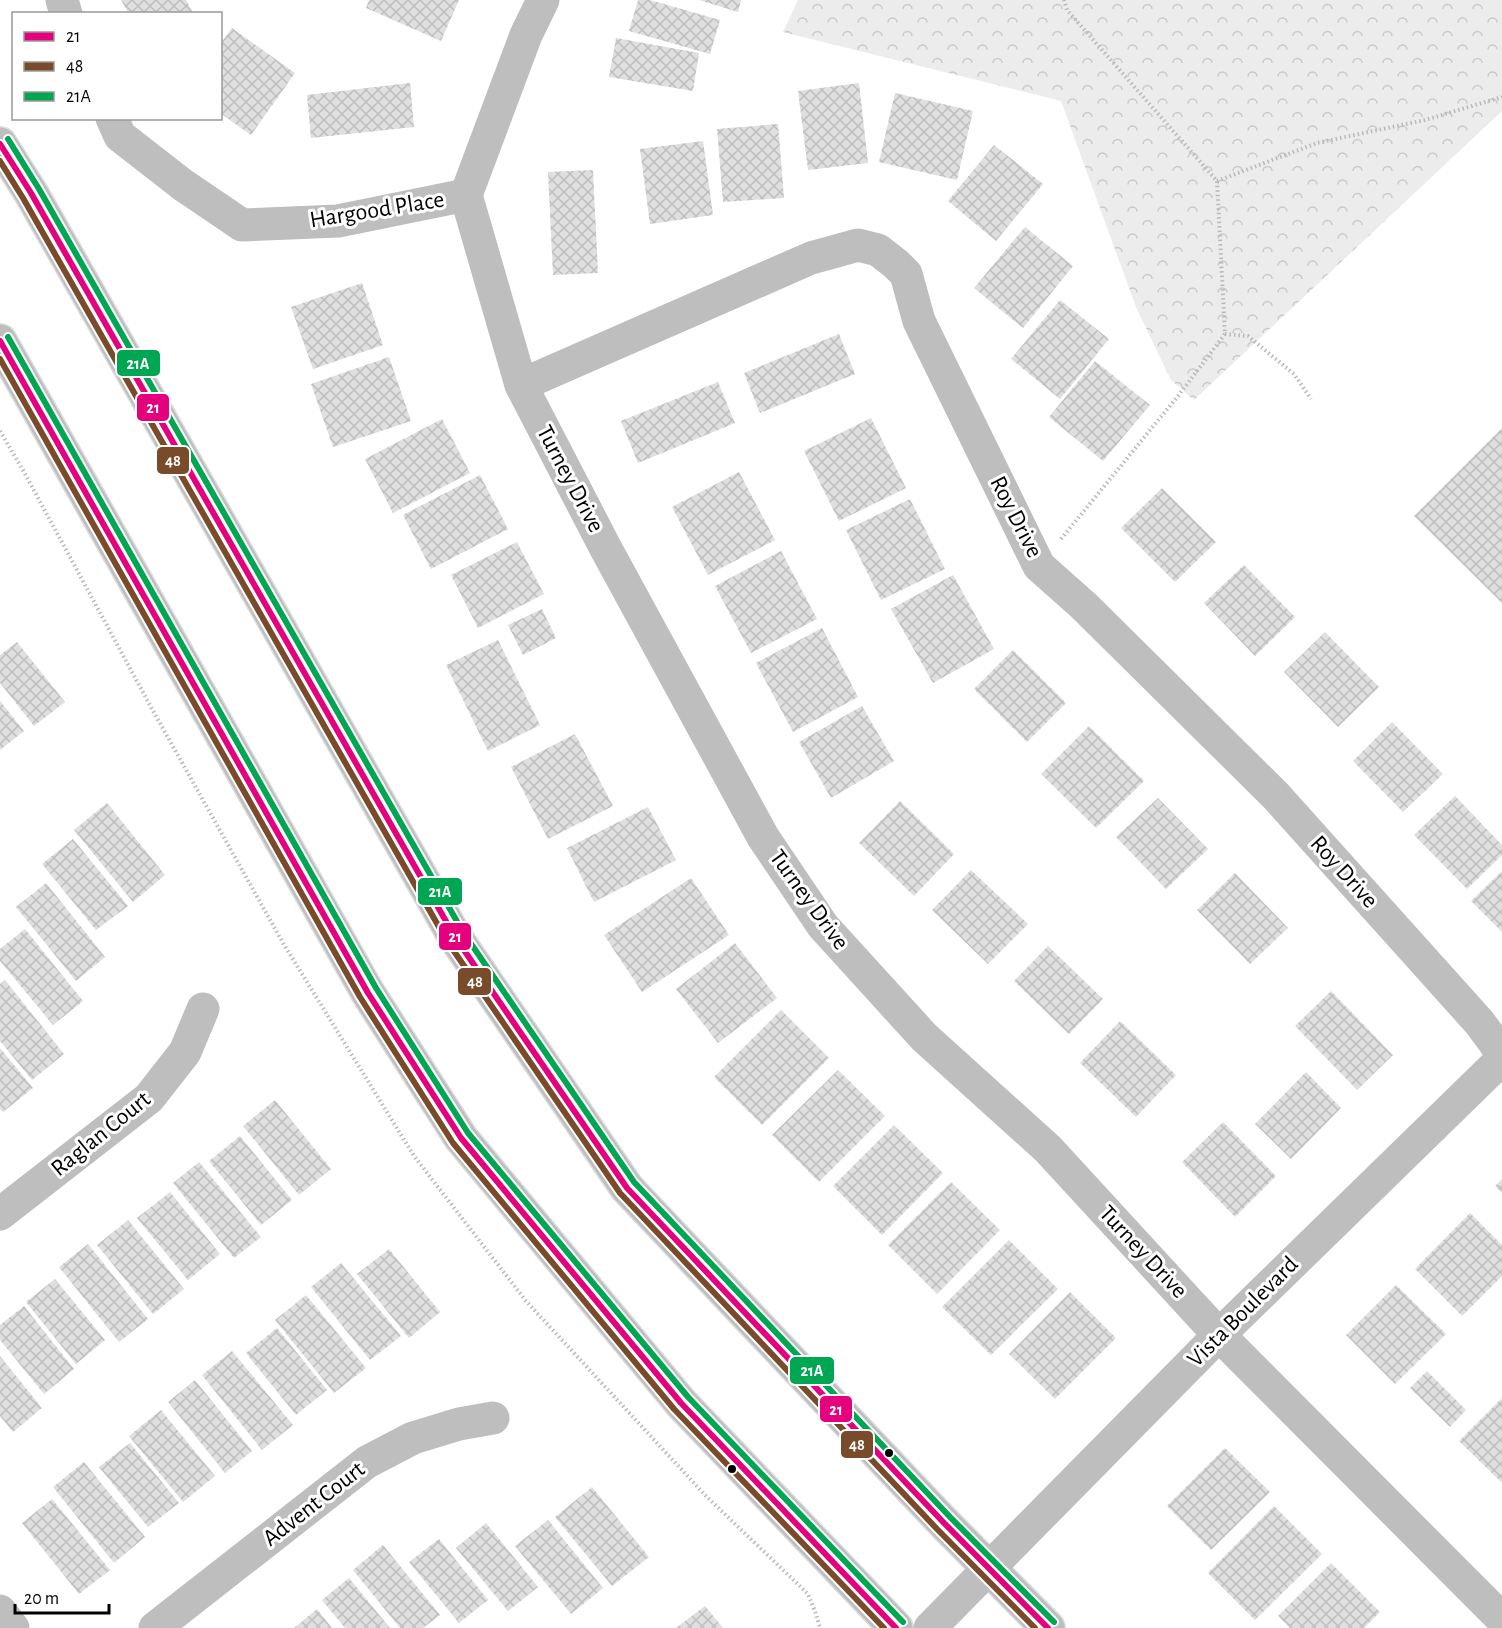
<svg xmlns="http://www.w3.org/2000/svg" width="1502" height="1628" viewBox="0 0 1502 1628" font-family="'Alegreya Sans',sans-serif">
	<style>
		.park { fill: url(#park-crowns) }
		.building { fill: url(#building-cross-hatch) }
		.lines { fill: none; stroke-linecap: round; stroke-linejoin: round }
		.primary-casing { stroke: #dbdbdb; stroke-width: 36 }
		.path { stroke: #b9b9b9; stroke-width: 4; stroke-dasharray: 1.5 3; stroke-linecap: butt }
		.minor { stroke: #bebebe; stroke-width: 33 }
		.tertiary { stroke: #bebebe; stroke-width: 33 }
		.primary { stroke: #bebebe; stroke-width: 33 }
		.bus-1-casing { stroke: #fff; stroke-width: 10 }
		.bus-2-casing { stroke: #fff; stroke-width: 10 }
		.bus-3-casing { stroke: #fff; stroke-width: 10 }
		.bus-1 { stroke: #e5007d; stroke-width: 6 }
		.bus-2 { stroke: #7a4b2a; stroke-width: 6 }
		.bus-3 { stroke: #00a651; stroke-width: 6 }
		.bus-dot { fill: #000; stroke: #fff; stroke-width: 2 }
		.labels { text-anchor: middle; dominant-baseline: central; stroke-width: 6; stroke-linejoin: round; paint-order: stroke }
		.street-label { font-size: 24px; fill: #000; stroke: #fff }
		.line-badge { stroke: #fff; stroke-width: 2 }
		.badge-label { font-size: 16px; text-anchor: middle; font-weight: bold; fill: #fff }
	</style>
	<defs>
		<pattern id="park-crowns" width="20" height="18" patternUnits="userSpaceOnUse" patternTransform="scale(1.5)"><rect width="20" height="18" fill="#ececec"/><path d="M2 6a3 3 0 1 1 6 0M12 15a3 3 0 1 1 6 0" fill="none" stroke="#c9c9c9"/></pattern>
		<pattern id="building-cross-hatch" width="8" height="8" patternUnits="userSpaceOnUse" patternTransform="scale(1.5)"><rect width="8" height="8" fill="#dfdfdf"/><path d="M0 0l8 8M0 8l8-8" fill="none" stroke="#bebebe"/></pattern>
	</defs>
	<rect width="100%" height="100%" fill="#fff"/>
	<!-- park -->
	<path class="park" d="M798,0H1502V111L1194,400L1171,380L1136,307L1061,101L783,32Z"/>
	<!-- building -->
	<path class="building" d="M121,0H186L194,14H129Z
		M369,0H459L441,41L366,8Z
		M638,0H650L720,20L710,54L629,31Z
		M699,0H741L738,12Z
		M232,28L295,73L251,135L220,113V44Z
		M616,38L699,53L693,91L609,77Z
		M410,83L414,127L311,138L307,95Z
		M859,83L868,163L808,170L798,91Z
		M895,93L973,111L957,180L879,162Z
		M778,124L784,198L723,202L717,129Z
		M703,141L713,215L650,224L640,149Z
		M994,145L1043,184L996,241L948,201Z
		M593,170L598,273L553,275L548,172Z
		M1025,227L1073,266L1023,328L974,288Z
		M362,283L383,345L313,369L291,307Z
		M1060,300L1109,339L1060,399L1011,359Z
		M839,334L855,374L760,413L744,373Z
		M389,357L411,421L333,447L311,384Z
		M1095,361L1150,405L1103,461L1049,417Z
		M718,382L735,423L638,463L621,421Z
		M871,418L906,488L839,521L804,451Z
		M442,419L470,473L393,513L365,459Z
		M1502,428V603L1414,516Z
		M739,472L775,540L708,575L672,507Z
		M480,475L508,529L431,569L403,515Z
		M1162,488L1216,542L1175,582L1121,528Z
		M910,499L945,569L881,600L846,530Z
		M517,542L544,594L478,628L451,575Z
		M781,551L817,619L751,653L715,586Z
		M1244,565L1295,617L1255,656L1204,603Z
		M953,575L994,649L933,683L891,609Z
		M542,609L556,638L523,655L508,625Z
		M822,628L858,697L793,732L756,663Z
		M1325,632L1379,687L1338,727L1284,672Z
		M498,640L540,725L488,751L446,665Z
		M17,642L65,702L34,726L0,683V655Z
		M1013,650L1066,703L1027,742L974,689Z
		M0,701L24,731L0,750Z
		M862,706L894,761L831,798L799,742Z
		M1392,722L1443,774L1403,812L1353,761Z
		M1089,726L1144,781L1096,828L1041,774Z
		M575,734L613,806L548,839L511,767Z
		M1455,796L1502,845V855L1467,889L1414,835Z
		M1158,798L1208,849L1166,889L1116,837Z
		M900,801L954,854L914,896L859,843Z
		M107,803L165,875L133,902L74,830Z
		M648,807L676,860L594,902L567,848Z
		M73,839L128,906L96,930L42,864Z
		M971,870L1028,924L988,964L932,910Z
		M1502,871V932L1471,901Z
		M1235,873L1288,928L1250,964L1197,910Z
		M691,878L729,935L642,992L604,935Z
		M46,883L105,957L76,981L16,907Z
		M25,929L83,1001L53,1025L0,961V949Z
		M735,943L777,998L718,1043L676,989Z
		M1048,946L1103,999L1069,1034L1014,981Z
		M5,980L64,1054L32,1080L0,1041V984Z
		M1331,991L1393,1055L1357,1090L1295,1026Z
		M781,1010L829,1058L762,1125L714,1077Z
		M1120,1021L1176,1075L1136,1117L1080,1063Z
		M0,1048L33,1088L3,1112L0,1109Z
		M838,1070L885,1116L819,1182L772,1135Z
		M1306,1072L1341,1108L1291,1159L1255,1124Z
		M275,1100L331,1169L299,1195L243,1126Z
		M1223,1122L1276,1176L1235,1217L1182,1162Z
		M894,1125L943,1173L882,1235L833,1186Z
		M240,1136L292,1200L261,1225L209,1161Z
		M199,1162L261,1237L234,1258L173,1183Z
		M1502,1179V1193L1495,1186Z
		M951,1182L1000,1230L937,1294L888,1245Z
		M170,1192L220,1254L188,1280L137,1218Z
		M1470,1213L1502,1245V1276L1462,1316L1415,1269Z
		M128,1220L184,1289L153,1314L97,1245Z
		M1009,1240L1058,1289L991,1355L942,1307Z
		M88,1244L148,1319L119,1342L59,1267Z
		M389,1249L440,1312L409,1338L357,1274Z
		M341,1263L401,1336L370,1360L311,1287Z
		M55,1279L105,1340L76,1364L26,1302Z
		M1396,1285L1446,1334L1395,1384L1346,1335Z
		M1070,1292L1116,1338L1055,1399L1009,1354Z
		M306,1295L366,1368L334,1393L275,1320Z
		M24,1306L74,1369L44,1394L0,1340V1325Z
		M277,1328L327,1390L296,1415L246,1353Z
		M232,1351L293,1425L262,1450L202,1375Z
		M0,1356L42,1408L13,1432L0,1416Z
		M1427,1371L1466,1410L1450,1427L1410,1388Z
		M195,1380L252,1451L225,1473L168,1402Z
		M1502,1398V1481L1501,1482L1459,1441Z
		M161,1410L215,1476L183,1502L129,1436Z
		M130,1443L179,1503L148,1527L99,1467Z
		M1225,1448L1270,1492L1211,1550L1167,1506Z
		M84,1462L145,1537L114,1563L53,1487Z
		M592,1487L649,1557L612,1586L555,1517Z
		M52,1499L110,1570L79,1594L22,1523Z
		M1274,1506L1322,1554L1255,1620L1208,1573Z
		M548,1520L603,1588L571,1614L515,1546Z
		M486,1523L538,1587L508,1611L456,1548Z
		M439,1539L488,1600L459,1623L409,1562Z
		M383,1545L440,1615L423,1628H400L353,1570Z
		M1331,1563L1380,1612L1364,1628H1290L1278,1616Z
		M349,1578L390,1628H345L322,1600Z
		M705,1606L723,1628H676Z
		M317,1609L332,1628H294Z"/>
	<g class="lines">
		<defs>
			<path id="primary" d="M0,144L31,193L455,937L627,1188L944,1523L1048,1628
				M0,341L368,993L461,1138L681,1403L896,1628"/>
		</defs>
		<!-- primary casing -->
		<use href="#primary" class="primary-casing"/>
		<!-- path -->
		<path class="path" d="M1217,181L1317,143L1425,120L1502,97
			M1225,334L1248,336L1294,374L1311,399
			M0,431L24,472L152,709L283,943L414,1156L526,1301L705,1495L808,1594L816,1614L820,1628
			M1061,539L1178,396L1225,334L1217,181L1067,10L1064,0"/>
		<!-- minor -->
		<path class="minor" d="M62,0L66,14
			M112,118L120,136L183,185L242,225L338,221L466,195
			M521,385L811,258L858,245L878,250L896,264L906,274L919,321L1039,566L1084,606L1276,796L1479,1022L1502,1053
			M0,1214L149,1098L185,1052L203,1009
			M1219,1335L1502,1619
			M155,1628L367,1462L413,1438L459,1424L493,1418"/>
		<!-- tertiary -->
		<path class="tertiary" d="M543,0L526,35L466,195L521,385L605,547L763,837L823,926L924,1037L1048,1149L1219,1335
			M0,1611L13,1628
			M930,1628L1219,1335L1502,1059"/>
		<!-- primary -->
		<use href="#primary" class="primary"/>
		<defs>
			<path id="bus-1" d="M0,144L31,193L455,937L627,1188L944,1523L1048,1628
				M0,341L368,993L461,1138L681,1403L896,1628"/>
			<path id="bus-2" d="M0,161L23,198L447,941L620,1193L937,1529L1035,1628
				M0,359L360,997L453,1143L674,1409L884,1628"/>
			<path id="bus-3" d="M8,139L39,189L463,932L634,1182L950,1517L1054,1622
				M8,337L376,988L468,1133L688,1397L903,1622"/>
		</defs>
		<!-- bus-1 casing -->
		<use href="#bus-1" class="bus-1-casing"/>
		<!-- bus-2 casing -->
		<use href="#bus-2" class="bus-2-casing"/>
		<!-- bus-3 casing -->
		<use href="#bus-3" class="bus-3-casing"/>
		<!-- bus-1 -->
		<use href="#bus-1" class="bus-1"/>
		<!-- bus-2 -->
		<use href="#bus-2" class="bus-2"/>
		<!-- bus-3 -->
		<use href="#bus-3" class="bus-3"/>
	</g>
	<!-- markers -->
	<g class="bus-dot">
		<circle cx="889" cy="1453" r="5"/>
		<circle cx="732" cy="1469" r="5"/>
	</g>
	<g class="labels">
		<!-- street labels -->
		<g class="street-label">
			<text transform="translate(377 210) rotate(-9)">Hargood Place</text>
			<text transform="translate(570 479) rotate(62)">Turney Drive</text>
			<text transform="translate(1016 517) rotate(63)">Roy Drive</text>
			<text transform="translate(1344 872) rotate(48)">Roy Drive</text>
			<text transform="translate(809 900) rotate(54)">Turney Drive</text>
			<text transform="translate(101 1134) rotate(-39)">Raglan Court</text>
			<text transform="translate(1143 1252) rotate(47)">Turney Drive</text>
			<text transform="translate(1243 1312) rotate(-45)">Vista Boulevard</text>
			<text transform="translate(314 1504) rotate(-38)">Advent Court</text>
		</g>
	</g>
	<g class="line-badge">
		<rect x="116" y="349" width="45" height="28" rx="6" fill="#00a651"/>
		<rect x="136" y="393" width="34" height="29" rx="6" fill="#e5007d"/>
		<rect x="156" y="446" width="34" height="29" rx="6" fill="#7a4b2a"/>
		<rect x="417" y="877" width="46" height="29" rx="6" fill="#00a651"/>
		<rect x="438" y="922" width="34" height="29" rx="6" fill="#e5007d"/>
		<rect x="457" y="967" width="35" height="29" rx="6" fill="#7a4b2a"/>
		<rect x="789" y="1356" width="46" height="29" rx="6" fill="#00a651"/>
		<rect x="819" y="1395" width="34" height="28" rx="6" fill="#e5007d"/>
		<rect x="840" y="1430" width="34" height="29" rx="6" fill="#7a4b2a"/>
	</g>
	<g class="badge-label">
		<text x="138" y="369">21A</text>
		<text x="153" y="413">21</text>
		<text x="173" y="466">48</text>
		<text x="440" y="897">21A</text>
		<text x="455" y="942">21</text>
		<text x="475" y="987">48</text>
		<text x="812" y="1376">21A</text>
		<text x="836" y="1415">21</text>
		<text x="857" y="1450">48</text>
	</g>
	<!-- legend -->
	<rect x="12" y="12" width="210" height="108" fill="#ffffff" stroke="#999999" stroke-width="1.5"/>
	<rect x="24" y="32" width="30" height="9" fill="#e5007d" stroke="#999999" stroke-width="1.5"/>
	<text x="66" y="42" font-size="18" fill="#000000">21</text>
	<rect x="24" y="62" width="30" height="9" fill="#7a4b2a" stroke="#999999" stroke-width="1.5"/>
	<text x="66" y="72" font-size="18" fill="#000000">48</text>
	<rect x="24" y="92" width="30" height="9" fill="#00a651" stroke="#999999" stroke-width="1.5"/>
	<text x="66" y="102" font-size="18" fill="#000000">21A</text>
	<!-- scale -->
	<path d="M15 1604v9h94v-9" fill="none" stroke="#000000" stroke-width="3"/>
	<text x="24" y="1604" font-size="18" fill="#000000" stroke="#ffffff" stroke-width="4.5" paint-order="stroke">20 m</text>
</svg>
